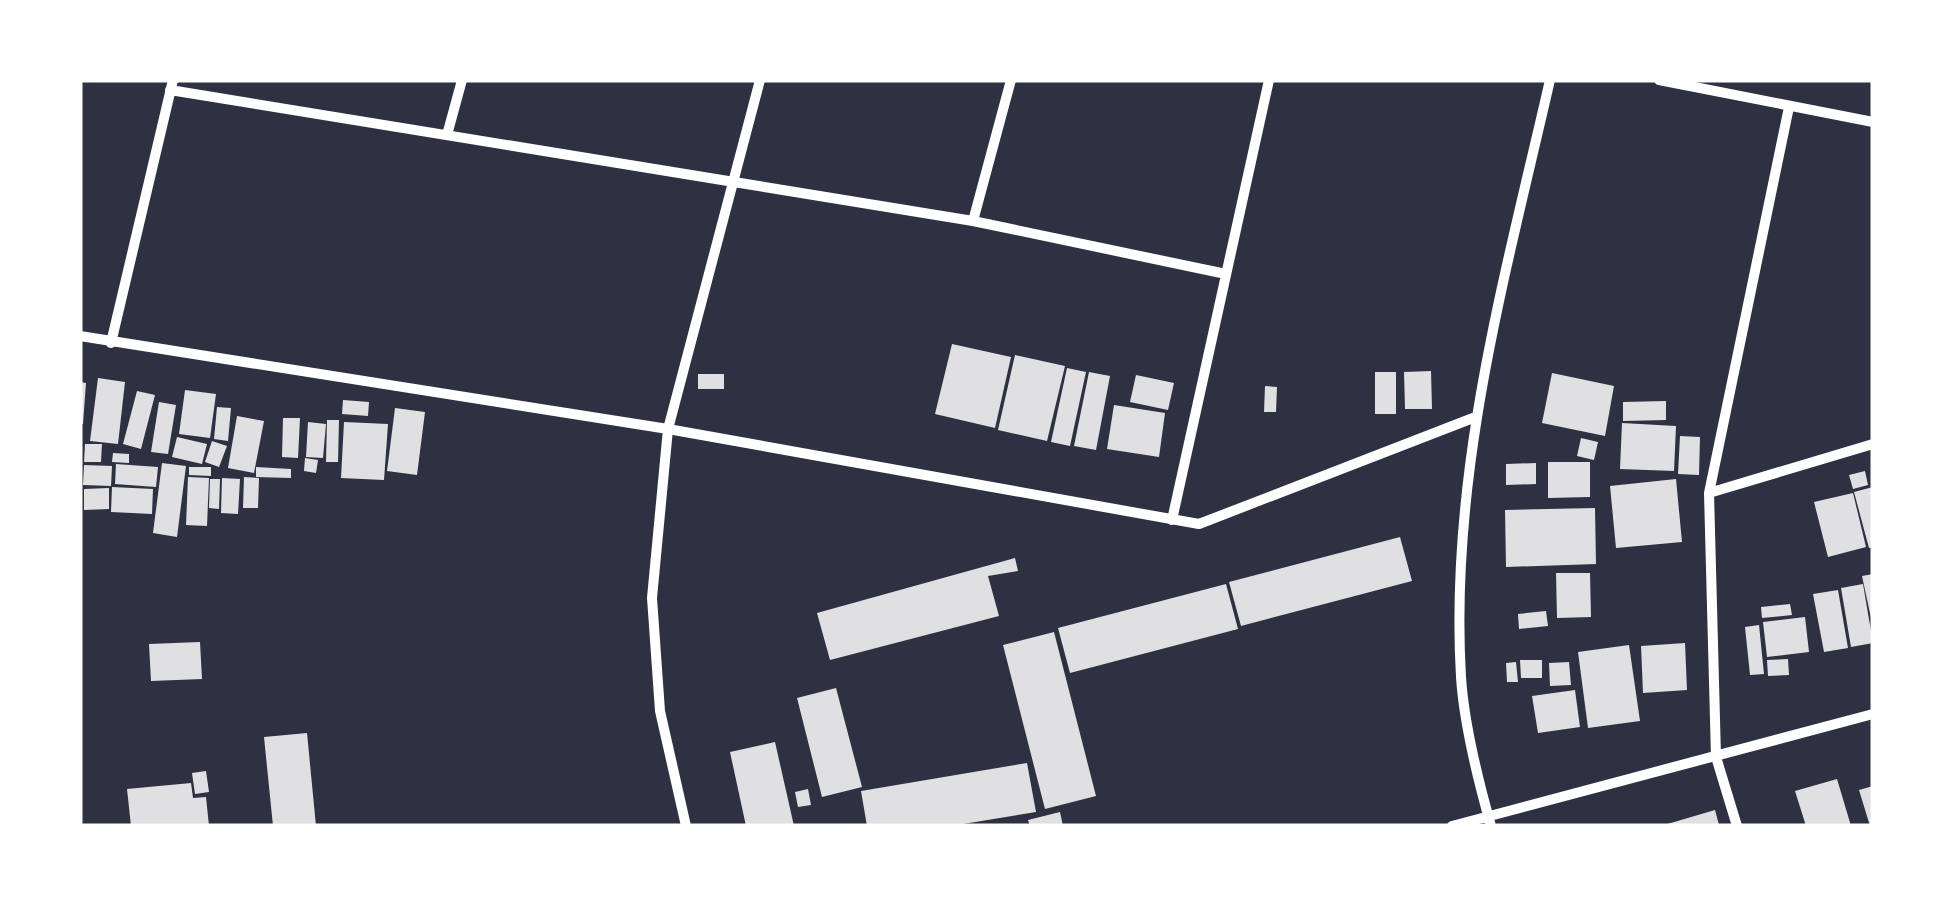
<svg xmlns="http://www.w3.org/2000/svg" width="1953" height="906" viewBox="0 0 1953 906" font-family="'Open Sans',sans-serif">
	<style>
		.building { fill: #e0e0e3 }
		.lines { fill: none; stroke-linecap: round; stroke-linejoin: round }
		.minor { stroke: #fff; stroke-width: 10 }
	</style>
	<rect width="100%" height="100%" fill="#2d3142"/>
	<!-- building -->
	<path class="building" d="M952,344L1011,357L995,428L935,414Z
		M1015,355L1065,366L1047,441L998,430Z
		M1067,368L1086,372L1070,446L1051,442Z
		M1431,371L1432,409H1405L1404,372Z
		M1089,372L1110,376L1096,450L1074,446Z
		M1375,372H1396V414H1375Z
		M1552,373L1614,386L1605,436L1542,423Z
		M698,374H724V389H698Z
		M1136,375L1174,383L1168,410L1130,402Z
		M98,378L125,382L118,444L90,441Z
		M80,382L86,383L83,424H80Z
		M1265,386L1277,387L1276,412H1264Z
		M185,390L216,394L210,438L179,434Z
		M137,391L155,395L141,449L123,444Z
		M343,400L369,402L368,416L342,414Z
		M1666,401V420L1623,421V402Z
		M159,402L176,405L168,454L151,452Z
		M1114,405L1165,413L1159,457L1107,449Z
		M217,407L231,408L228,441L214,439Z
		M395,408L425,412L417,475L387,471Z
		M237,416L264,421L254,473L228,468Z
		M283,418H300L298,458L282,457Z
		M327,420H339L338,462H326Z
		M308,422L326,424L323,458L306,457Z
		M344,422L388,424L384,480L341,478Z
		M1622,423L1676,426L1674,471L1620,469Z
		M1680,436L1700,437L1699,475L1678,474Z
		M177,437L207,444L202,464L172,457Z
		M1581,438L1598,442L1594,460L1577,456Z
		M212,441L227,446L219,467L205,462Z
		M85,444H102L101,462H84Z
		M113,453L129,454V463L112,462Z
		M305,458L318,460L316,473L304,471Z
		M1548,462H1590V497L1548,498Z
		M162,463L186,466L177,537L153,533Z
		M1536,463V484L1506,485V464Z
		M116,464L158,467L156,487L115,484Z
		M84,465L112,466L111,486L83,485Z
		M189,467H211V476L189,475Z
		M256,467L291,469V478L256,477Z
		M1865,471L1868,485L1853,489L1849,475Z
		M188,477L209,478L207,526L186,525Z
		M244,477L259,478L258,508H243Z
		M222,478L240,479L238,514L221,513Z
		M210,479H220L219,509L209,508Z
		M1676,479L1682,542L1616,548L1610,486Z
		M112,487L153,489L152,514L111,512Z
		M1873,487V547L1869,548L1854,492Z
		M109,488V509L84,510V489Z
		M1853,493L1866,547L1828,557L1814,502Z
		M1595,508L1596,564L1506,567L1505,510Z
		M1400,537L1412,581L1241,626L1229,582Z
		M1015,558L1018,571L988,576L999,616L830,660L817,613Z
		M1556,573H1590L1591,617L1557,618Z
		M1873,574V617L1871,618L1862,576Z
		M1226,584L1238,629L1070,673L1058,628Z
		M1863,584L1873,643L1851,647L1841,588Z
		M1838,590L1848,648L1824,652L1813,594Z
		M1790,604L1792,615L1762,618L1761,607Z
		M1546,611L1548,626L1519,629L1518,614Z
		M1805,617L1809,652L1767,657L1763,622Z
		M1759,625L1764,674L1750,675L1745,627Z
		M1054,632L1096,796L1045,809L1003,645Z
		M200,642L202,679L151,681L149,644Z
		M1685,643L1687,690L1643,693L1641,646Z
		M1629,645L1640,721L1588,728L1578,652Z
		M1788,659L1789,675L1768,676L1767,660Z
		M1520,660H1542V678H1521Z
		M1516,662L1518,682H1507L1506,663Z
		M1569,662L1571,685L1550,686L1549,663Z
		M836,688L862,787L822,797L797,698Z
		M1575,690L1580,727L1538,733L1532,696Z
		M307,733L316,826H273L264,737Z
		M775,742L794,826H746L730,752Z
		M1027,763L1036,812L951,826H867L861,791Z
		M206,771L209,792L195,794L192,773Z
		M1837,779L1851,826H1806L1795,791Z
		M191,783L193,798L206,797L209,826H131L127,789Z
		M1873,786V826H1870L1859,790Z
		M808,789L811,805L798,807L795,792Z
		M1715,810L1719,825L1665,826L1664,825Z
		M1060,812L1063,826H1030L1028,820Z"/>
	<g class="lines">
		<!-- minor -->
		<path class="minor" d="M1659,80L1873,122
			M170,90L973,221L1226,274
			M447,135L462,80
			M973,221L1011,80
			M80,336L668,429L1199,524L1473,418
			M111,343L173,80
			M1709,493L1873,444
			M1172,520L1269,80
			M686,826L660,711L652,598L668,429L760,80
			M1452,826L1873,714
			M1491,826C1478,780 1464,725 1461,677C1449,473 1505,277 1550,80
			M1737,826L1716,757L1709,493L1789,107"/>
	</g>
	<!-- border -->
	<rect width="1953" height="906" fill="none" stroke="#ffffff" stroke-width="165"/>
</svg>
